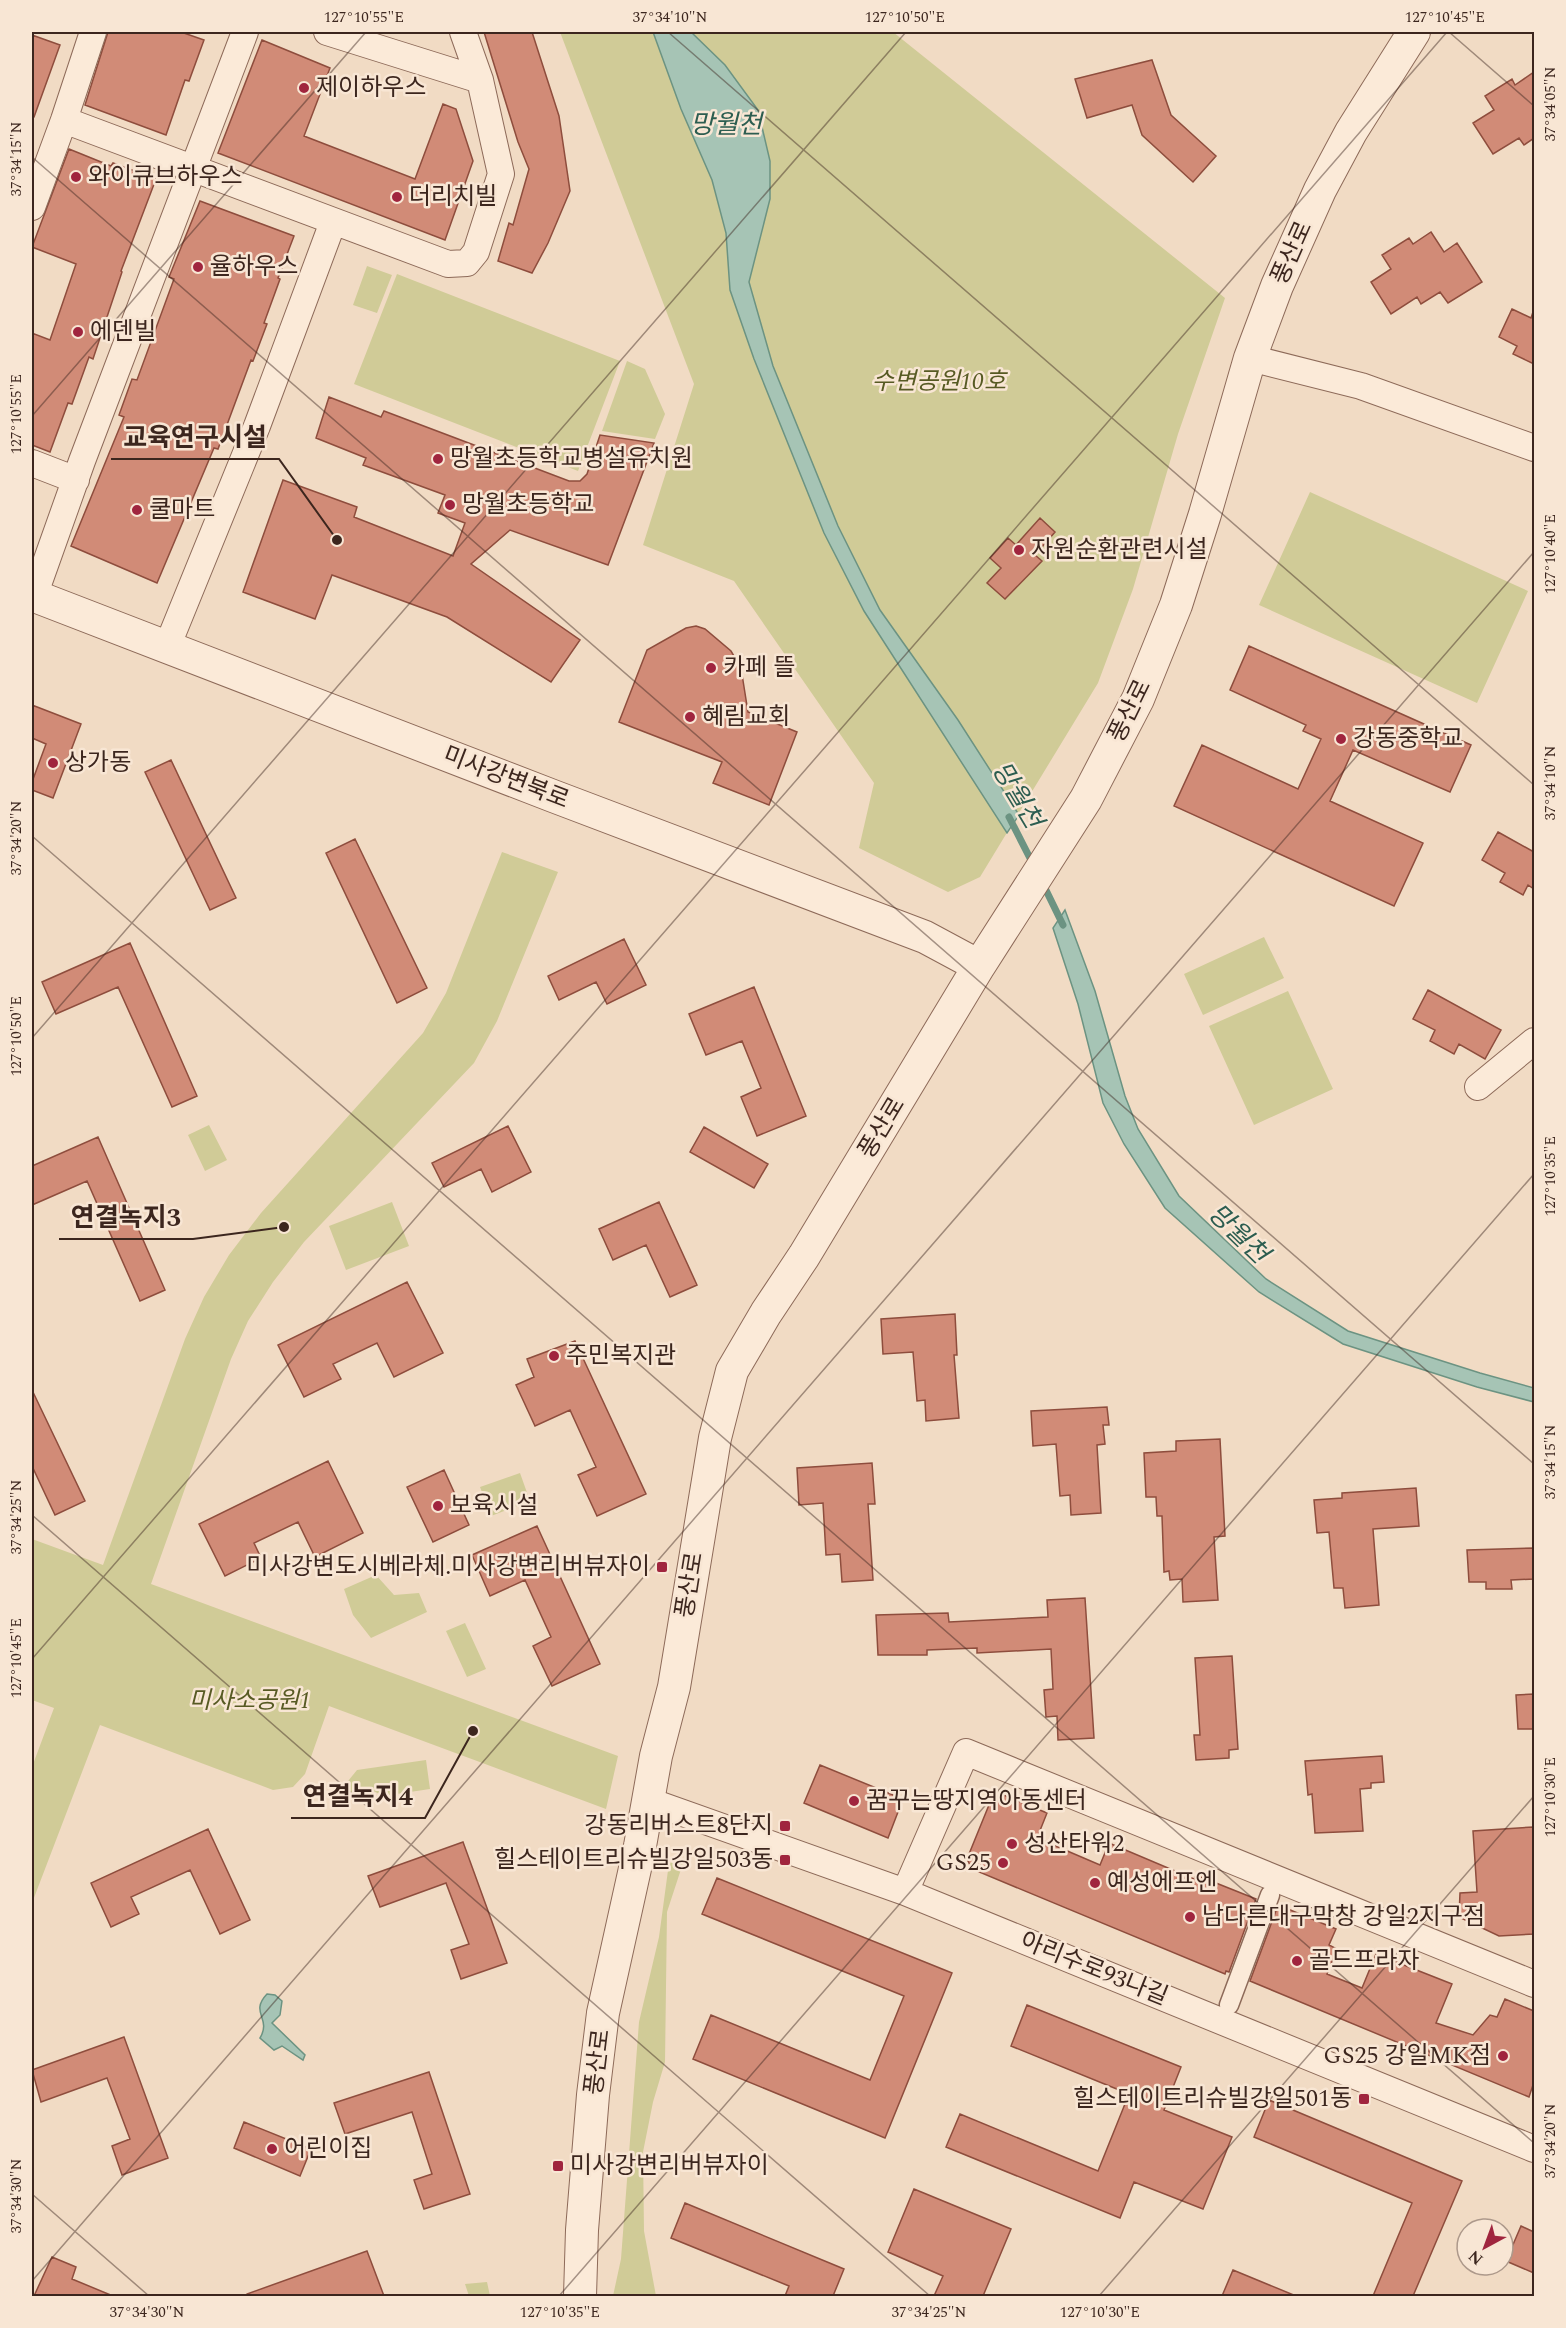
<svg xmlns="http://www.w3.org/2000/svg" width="1566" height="2328" viewBox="0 0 1566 2328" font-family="Spectral,'Noto Sans KR',serif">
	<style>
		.green { fill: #d0cb97 }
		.water { fill: #a6c4b5; stroke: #6c9382; stroke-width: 1.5 }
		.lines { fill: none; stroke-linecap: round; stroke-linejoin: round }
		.stream { stroke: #6c9382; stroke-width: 7 }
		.building { fill: #d18b77; stroke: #8e4d3d; stroke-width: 1.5 }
		.pedestrian-casing { stroke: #8d6a59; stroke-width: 21 }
		.minor-casing { stroke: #8d6a59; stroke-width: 28 }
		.tertiary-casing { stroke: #8d6a59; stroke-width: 34 }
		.pedestrian { stroke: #fbead8; stroke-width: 18 }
		.minor { stroke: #fbead8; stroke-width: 26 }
		.tertiary { stroke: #fbead8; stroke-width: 32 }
		.ticks { fill: none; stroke: #3c261e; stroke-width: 1.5; stroke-opacity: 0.45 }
		.poi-dot { fill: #a0253e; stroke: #f8e6d4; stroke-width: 2 }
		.labels { text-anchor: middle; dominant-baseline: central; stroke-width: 5; stroke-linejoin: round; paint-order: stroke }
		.poi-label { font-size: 24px; fill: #3c261e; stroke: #f8e6d4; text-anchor: start }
		.street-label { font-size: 24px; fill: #3c261e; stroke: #f8e6d4 }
		.park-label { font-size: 24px; font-style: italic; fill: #575a23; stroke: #f8e6d4 }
		.water-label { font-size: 26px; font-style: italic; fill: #2c5d50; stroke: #f8e6d4 }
		.leader { fill: none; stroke: #3c261e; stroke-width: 2 }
		.callout-dot { fill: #3c261e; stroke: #f8e6d4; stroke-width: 2 }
		.callout-label { font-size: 26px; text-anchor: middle; font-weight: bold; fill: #3c261e; stroke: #f8e6d4; stroke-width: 5; stroke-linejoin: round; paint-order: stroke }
		.neatline { fill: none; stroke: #3c261e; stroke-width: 2 }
		.ticks-label { font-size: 15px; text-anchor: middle; fill: #3c261e }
	</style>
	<rect width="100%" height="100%" fill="#f1dbc4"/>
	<!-- green -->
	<path class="green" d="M560,32H893L1225,298L1178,434L1133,589L1098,683L980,877L948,892L859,848L874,783L734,581L643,545L694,384Z
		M367,266L392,275L377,313L353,305Z
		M397,274L620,361L578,471L354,384Z
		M627,361L645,369L665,414L655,439L602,431Z
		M1310,492L1528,591L1477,703L1259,605Z
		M502,852L558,872L497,1021L474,1063L304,1242L273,1282L248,1321L231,1359L151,1584L618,1756L606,1809L329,1706L305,1774L293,1787L273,1790L100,1725L32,1903V1767L54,1708L32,1700V1539L103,1565L185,1339L204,1297L229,1255L261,1213L423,1033L446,993Z
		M1264,937L1284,978L1203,1015L1184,974Z
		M1288,991L1333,1089L1254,1125L1209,1026Z
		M209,1125L227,1160L205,1171L188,1135Z
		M392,1202L409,1246L346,1270L329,1226Z
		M520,1473L530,1501L491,1516L480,1487Z
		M376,1575L394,1595L419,1593L427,1612L371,1638L353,1615L344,1589Z
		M465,1623L486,1669L467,1677L446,1631Z
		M426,1760L430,1789L383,1796L368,1788L356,1797L344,1786L357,1770Z
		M684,1860L667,1912L665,2062L653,2102L643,2152L644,2231L656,2296H613L621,2259L639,2022L659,1937L669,1863Z
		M487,2282L490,2296H469L465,2284Z"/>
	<!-- water -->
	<path class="water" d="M653,32H691L725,65L758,110L770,161V199L749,282L773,366L838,526L880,610L958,720L1019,815L1007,833L864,611L824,533L754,359L730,290L726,233L712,180L681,109Z
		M1065,910L1095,991L1125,1096L1138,1129L1179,1196L1266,1279L1348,1331L1480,1373L1534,1388V1402L1477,1387L1343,1344L1259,1292L1165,1208L1124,1144L1103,1103L1078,1004L1053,928Z
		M267,1994L275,1995L282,2001L280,2015L272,2023L305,2055L303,2060L282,2046L274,2050L260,2038C272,2018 249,2013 267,1994Z"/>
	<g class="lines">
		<!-- stream -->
		<path class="stream" d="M1009,817L1034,866
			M1043,884L1063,925"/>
	</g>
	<!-- building -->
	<path class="building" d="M108,32H181L204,40L189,81L185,80L166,135L85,105Z
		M484,32H532L559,116L570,191L548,243L532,273L498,261L509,223L513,225L529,169L518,142Z
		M32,35L60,45L34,117H32Z
		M262,40L330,68L304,136L415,179L443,104L456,109L473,161L445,240L218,153Z
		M1152,60L1171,115L1216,156L1193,182L1142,135L1132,105L1087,118L1075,79Z
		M1534,72V138L1524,145L1519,138L1493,154L1473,123L1494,110L1485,96L1512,79L1515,85Z
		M69,149L111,166L113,163L156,179L121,271L122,272L93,359L89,357L72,404L68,403L50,452L32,445V333L50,340L76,264L32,247Z
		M200,201L294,236L278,278L280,279L264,323L267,324L253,361L251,360L218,449L214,448L157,583L71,546L124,417L119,415L132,379L137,380L174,279L169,277Z
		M1431,232L1444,252L1457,243L1482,282L1448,303L1440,292L1421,304L1417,297L1391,314L1371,282L1391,269L1382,255L1409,238L1413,244Z
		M1512,309L1531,318L1534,309V364L1513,354L1517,346L1499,337Z
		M329,397L381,417L384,411L569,481H580L587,474L600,435L654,443L608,565L510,530L471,564L580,640L551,682L447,617L332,575L315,619L243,592L283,480L357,507L354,517L453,556L465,523L438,513L445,495L363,465L366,458L316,438Z
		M1040,518L1055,532L1035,555L1042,561L1005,599L987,583L1001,568L990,558L1008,538L1016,545Z
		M696,626L705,629L731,651L741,668L748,712L797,732L769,805L713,783L722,762L619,722L647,650L686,628Z
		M1249,646L1471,745L1450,792L1353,750L1330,801L1423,843L1394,906L1174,806L1202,745L1298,789L1321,739L1303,731L1306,725L1230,690Z
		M32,705L81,724L53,798L32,790V782L46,744L32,738Z
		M171,760L236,898L210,910L145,772Z
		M1498,832L1534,852V889L1528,885L1523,895L1500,882L1505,873L1482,860Z
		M355,839L427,988L397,1003L326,853Z
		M624,939L646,985L607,1004L596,982L559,1000L548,976Z
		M130,943L197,1096L172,1107L118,987L56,1014L42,982Z
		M754,987L806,1116L757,1136L741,1097L761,1088L742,1041L706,1055L689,1014Z
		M1428,990L1501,1030L1485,1059L1459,1044L1454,1054L1430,1041L1435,1030L1413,1019Z
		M508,1126L531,1172L492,1192L481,1169L444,1187L432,1163Z
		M704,1127L768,1164L754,1188L690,1152Z
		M98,1137L165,1290L140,1301L87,1181L32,1205V1166Z
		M659,1202L697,1285L670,1297L646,1245L613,1260L599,1229Z
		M407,1282L443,1353L394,1377L377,1343L333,1364L341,1379L304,1397L278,1345Z
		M955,1314L957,1355H954L959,1418L926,1421L925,1400L917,1401L913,1352L883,1354L881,1319Z
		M575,1341L646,1494L597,1516L578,1475L596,1467L570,1410L535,1426L516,1385L534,1377L527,1359Z
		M32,1390L85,1501L55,1515L32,1466Z
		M1107,1407L1109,1425H1103L1105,1444L1097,1445L1101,1513L1071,1515L1070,1495L1060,1496L1056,1444L1033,1446L1031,1411Z
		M1220,1439L1225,1536L1214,1537L1218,1600L1183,1602L1182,1579L1170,1580L1169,1571L1164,1572L1162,1516H1157L1156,1497H1146L1144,1453L1176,1451V1441Z
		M328,1461L363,1533L315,1557L298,1522L254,1543L261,1558L225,1576L199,1524Z
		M872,1463L875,1504H868L873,1580L842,1582L840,1554L826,1555L823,1503L799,1505L797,1468Z
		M444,1470L469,1525L433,1542L407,1487Z
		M1416,1488L1419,1526L1373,1529L1379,1605L1345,1608L1343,1588H1334L1329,1532L1317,1533L1314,1500L1342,1498V1493Z
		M537,1526L600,1664L552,1686L533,1646L551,1637L525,1580L490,1596L472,1555Z
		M1534,1548V1579L1511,1580L1512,1589H1486V1582H1469L1467,1550Z
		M1085,1598L1094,1738L1058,1740L1057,1716L1046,1717L1044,1690L1053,1689L1051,1649L977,1653V1648L927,1650V1655H878L876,1615L948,1613L949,1622L1048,1617L1047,1600Z
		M1232,1656L1238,1749L1229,1750V1758L1196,1760L1194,1735H1200L1195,1658Z
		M1534,1694V1729H1518L1516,1695Z
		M1382,1756L1384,1782L1371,1783V1788L1360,1789L1363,1831L1315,1833L1312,1794L1308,1795L1305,1761Z
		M820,1765L903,1799L888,1838L804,1803Z
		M1001,1794L1047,1813L1037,1838L1100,1865L1109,1843L1194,1879L1196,1875L1256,1899L1229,1972L1226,1971L1225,1974L972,1869L967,1859L991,1800Z
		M1533,1827L1534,1934L1499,1936L1459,1917L1460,1893L1477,1892L1473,1831Z
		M208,1829L250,1920L220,1934L190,1870L131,1897L139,1914L111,1927L91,1883Z
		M463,1842L507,1963L461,1979L451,1950L469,1944L446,1883L380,1907L368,1876Z
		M717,1878L952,1973L885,2138L693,2059L711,2015L870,2080L904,1996L702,1914Z
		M1283,1907L1336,1929L1329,1945L1337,1949L1327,1974L1362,1988L1376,1954L1452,1984L1436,2023L1473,2035L1490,2015L1497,2017L1505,1999L1534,2011V2082L1529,2097L1250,1981L1277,1908L1282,1910Z
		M1027,2005L1181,2067L1164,2110L1232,2137L1203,2209L1134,2182L1120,2218L946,2147L960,2114L1098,2171L1129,2094L1011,2046Z
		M124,2037L168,2158L122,2175L112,2146L130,2139L107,2078L41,2102L32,2070Z
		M429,2072L470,2194L424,2209L414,2180L432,2174L412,2112L345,2134L334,2103Z
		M1269,2100L1462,2181L1413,2296H1373L1412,2203L1254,2137Z
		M244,2122L311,2149L300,2176L234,2148Z
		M914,2189L1011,2229L983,2296H934L943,2276L888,2252Z
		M685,2203L844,2269L833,2296H785L789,2286L671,2238Z
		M1521,2226L1534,2232V2273L1506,2261Z
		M367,2251L384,2296H247V2294Z
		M52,2257L76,2267L72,2279L113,2296H34Z
		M1233,2270L1296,2296H1222Z"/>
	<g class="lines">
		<defs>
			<path id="pedestrian" d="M1229,2005L1270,1895"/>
			<path id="minor" d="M327,32L480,80
				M64,120L448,264L467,263L476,252L501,174L480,80L463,32
				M32,207L64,120L93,32
				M1250,358L1361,386L1534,448
				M32,463L76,480
				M34,596L82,461L245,32
				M167,647L257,426L333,222
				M1478,1087L1534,1041
				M649,1801L905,1892L1534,2149
				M905,1892L966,1752L1534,1984"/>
			<path id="tertiary" d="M32,595L553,796L925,937L979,966
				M580,2296L582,2230L593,2095L603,2013L640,1846L656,1756L674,1687L715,1438L732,1371L766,1313L804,1256L979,966L1086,799L1138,699L1176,605L1205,514L1250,358L1277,286L1320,190L1351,132L1414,32"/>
		</defs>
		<!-- pedestrian casing -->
		<use href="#pedestrian" class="pedestrian-casing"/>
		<!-- minor casing -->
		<use href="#minor" class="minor-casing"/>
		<!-- tertiary casing -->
		<use href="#tertiary" class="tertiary-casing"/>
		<!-- pedestrian -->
		<use href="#pedestrian" class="pedestrian"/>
		<!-- minor -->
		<use href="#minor" class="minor"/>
		<!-- tertiary -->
		<use href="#tertiary" class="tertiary"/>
	</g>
	<!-- ticks -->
	<path class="ticks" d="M668,32L1534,785M1449,32L1534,106M32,157L1534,1464M32,416L366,32M32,836L1534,2143M32,1038L906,32M32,1515L930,2296M32,1659L1447,32M32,2194L149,2296M32,2281L1534,552M559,2296L1534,1174M1099,2296L1534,1796"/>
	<!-- markers -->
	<g class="poi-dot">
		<circle cx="304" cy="88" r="6"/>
		<circle cx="76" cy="177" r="6"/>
		<circle cx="397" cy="197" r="6"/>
		<circle cx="198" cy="267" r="6"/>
		<circle cx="78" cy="332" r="6"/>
		<circle cx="438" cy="459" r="6"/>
		<circle cx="450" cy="505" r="6"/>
		<circle cx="137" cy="510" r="6"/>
		<circle cx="1019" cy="550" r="6"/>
		<circle cx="711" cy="668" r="6"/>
		<circle cx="690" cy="717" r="6"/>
		<circle cx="1341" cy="739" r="6"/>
		<circle cx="53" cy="763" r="6"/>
		<circle cx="554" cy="1356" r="6"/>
		<circle cx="438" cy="1506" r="6"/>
		<rect x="656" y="1561" width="12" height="12" rx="3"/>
		<circle cx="854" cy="1801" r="6"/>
		<rect x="779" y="1820" width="12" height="12" rx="3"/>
		<circle cx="1012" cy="1844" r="6"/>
		<rect x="779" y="1854" width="12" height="12" rx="3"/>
		<circle cx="1003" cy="1863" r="6"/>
		<circle cx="1095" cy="1883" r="6"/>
		<circle cx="1190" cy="1917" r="6"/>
		<circle cx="1297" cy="1961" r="6"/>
		<circle cx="1503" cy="2056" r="6"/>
		<rect x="1358" y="2093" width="12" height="12" rx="3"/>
		<circle cx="272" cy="2149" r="6"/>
		<rect x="552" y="2160" width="12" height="12" rx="3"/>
	</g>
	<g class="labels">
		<!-- poi labels -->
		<g class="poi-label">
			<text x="316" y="88">제이하우스</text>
			<text x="88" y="177">와이큐브하우스</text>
			<text x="409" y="197">더리치빌</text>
			<text x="210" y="267">율하우스</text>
			<text x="90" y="332">에덴빌</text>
			<text x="450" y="459">망월초등학교병설유치원</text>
			<text x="462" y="505">망월초등학교</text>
			<text x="149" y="510">쿨마트</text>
			<text x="1031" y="550">자원순환관련시설</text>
			<text x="723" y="668">카페 뜰</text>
			<text x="702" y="717">혜림교회</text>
			<text x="1353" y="739">강동중학교</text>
			<text x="65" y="763">상가동</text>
			<text x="566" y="1356">주민복지관</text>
			<text x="450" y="1506">보육시설</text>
			<text x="650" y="1567" text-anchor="end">미사강변도시베라체.미사강변리버뷰자이</text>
			<text x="866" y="1801">꿈꾸는땅지역아동센터</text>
			<text x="773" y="1826" text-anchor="end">강동리버스트8단지</text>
			<text x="1024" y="1844">성산타워2</text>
			<text x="773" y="1860" text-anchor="end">힐스테이트리슈빌강일503동</text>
			<text x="991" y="1863" text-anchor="end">GS25</text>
			<text x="1107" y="1883">예성에프엔</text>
			<text x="1202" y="1917">남다른대구막창 강일2지구점</text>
			<text x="1309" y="1961">골드프라자</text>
			<text x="1491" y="2056" text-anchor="end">GS25 강일MK점</text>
			<text x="1352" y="2099" text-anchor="end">힐스테이트리슈빌강일501동</text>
			<text x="284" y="2149">어린이집</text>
			<text x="570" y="2166">미사강변리버뷰자이</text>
		</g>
		<!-- street labels -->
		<g class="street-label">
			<text transform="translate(1292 253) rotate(-66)">풍산로</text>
			<text transform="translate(1130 711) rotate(-64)">풍산로</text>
			<text transform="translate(506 778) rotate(21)">미사강변북로</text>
			<text transform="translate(882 1128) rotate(-59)">풍산로</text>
			<text transform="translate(690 1585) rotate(-81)">풍산로</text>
			<text transform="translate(1094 1969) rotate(22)">아리수로93나길</text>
			<text transform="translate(598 2062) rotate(-83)">풍산로</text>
		</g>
		<!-- park labels -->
		<g class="park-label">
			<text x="939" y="382">수변공원10호</text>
			<text x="250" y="1701">미사소공원1</text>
		</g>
		<!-- water labels -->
		<g class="water-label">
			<text x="726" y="125">망월천</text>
			<text transform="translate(1017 795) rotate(59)">망월천</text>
			<text transform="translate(1238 1234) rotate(44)">망월천</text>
		</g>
	</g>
	<!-- callouts -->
	<path class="leader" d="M337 540L279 459H111M284 1227L193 1239H59M473 1731L425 1818H291"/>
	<g class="callout-dot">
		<circle cx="337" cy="540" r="6"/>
		<circle cx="284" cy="1227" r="6"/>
		<circle cx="473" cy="1731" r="6"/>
	</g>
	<g class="callout-label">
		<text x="195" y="446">교육연구시설</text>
		<text x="126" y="1226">연결녹지3</text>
		<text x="358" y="1805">연결녹지4</text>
	</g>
	<!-- border -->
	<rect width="1566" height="2328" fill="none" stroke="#f8e6d4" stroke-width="66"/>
	<!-- north arrow -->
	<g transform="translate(1485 2247) rotate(221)"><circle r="28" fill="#f8e6d4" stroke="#ad998b" stroke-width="1.5"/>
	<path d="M0-4.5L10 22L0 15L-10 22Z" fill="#a0253e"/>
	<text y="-9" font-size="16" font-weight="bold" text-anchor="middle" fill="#3c261e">N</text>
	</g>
	<rect x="33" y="33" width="1500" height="2262" class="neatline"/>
	<g class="ticks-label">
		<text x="364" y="22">127°10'55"E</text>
		<text x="670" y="22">37°34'10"N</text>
		<text x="905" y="22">127°10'50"E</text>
		<text x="1445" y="22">127°10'45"E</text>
		<text transform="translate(1550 104) rotate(-90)" y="5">37°34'05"N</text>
		<text transform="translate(16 159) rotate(-90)" y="5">37°34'15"N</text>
		<text transform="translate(16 414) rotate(-90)" y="5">127°10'55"E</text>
		<text transform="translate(1550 554) rotate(-90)" y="5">127°10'40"E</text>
		<text transform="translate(1550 783) rotate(-90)" y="5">37°34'10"N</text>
		<text transform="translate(16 838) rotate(-90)" y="5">37°34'20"N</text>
		<text transform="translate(16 1036) rotate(-90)" y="5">127°10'50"E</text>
		<text transform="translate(1550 1176) rotate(-90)" y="5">127°10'35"E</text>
		<text transform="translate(1550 1462) rotate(-90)" y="5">37°34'15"N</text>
		<text transform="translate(16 1517) rotate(-90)" y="5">37°34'25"N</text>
		<text transform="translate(16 1658) rotate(-90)" y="5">127°10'45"E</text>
		<text transform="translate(1550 1797) rotate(-90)" y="5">127°10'30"E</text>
		<text transform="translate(1550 2141) rotate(-90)" y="5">37°34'20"N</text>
		<text transform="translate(16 2196) rotate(-90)" y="5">37°34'30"N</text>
		<text x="147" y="2317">37°34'30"N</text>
		<text x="560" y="2317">127°10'35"E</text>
		<text x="929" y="2317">37°34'25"N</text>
		<text x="1100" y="2317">127°10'30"E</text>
	</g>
</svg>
